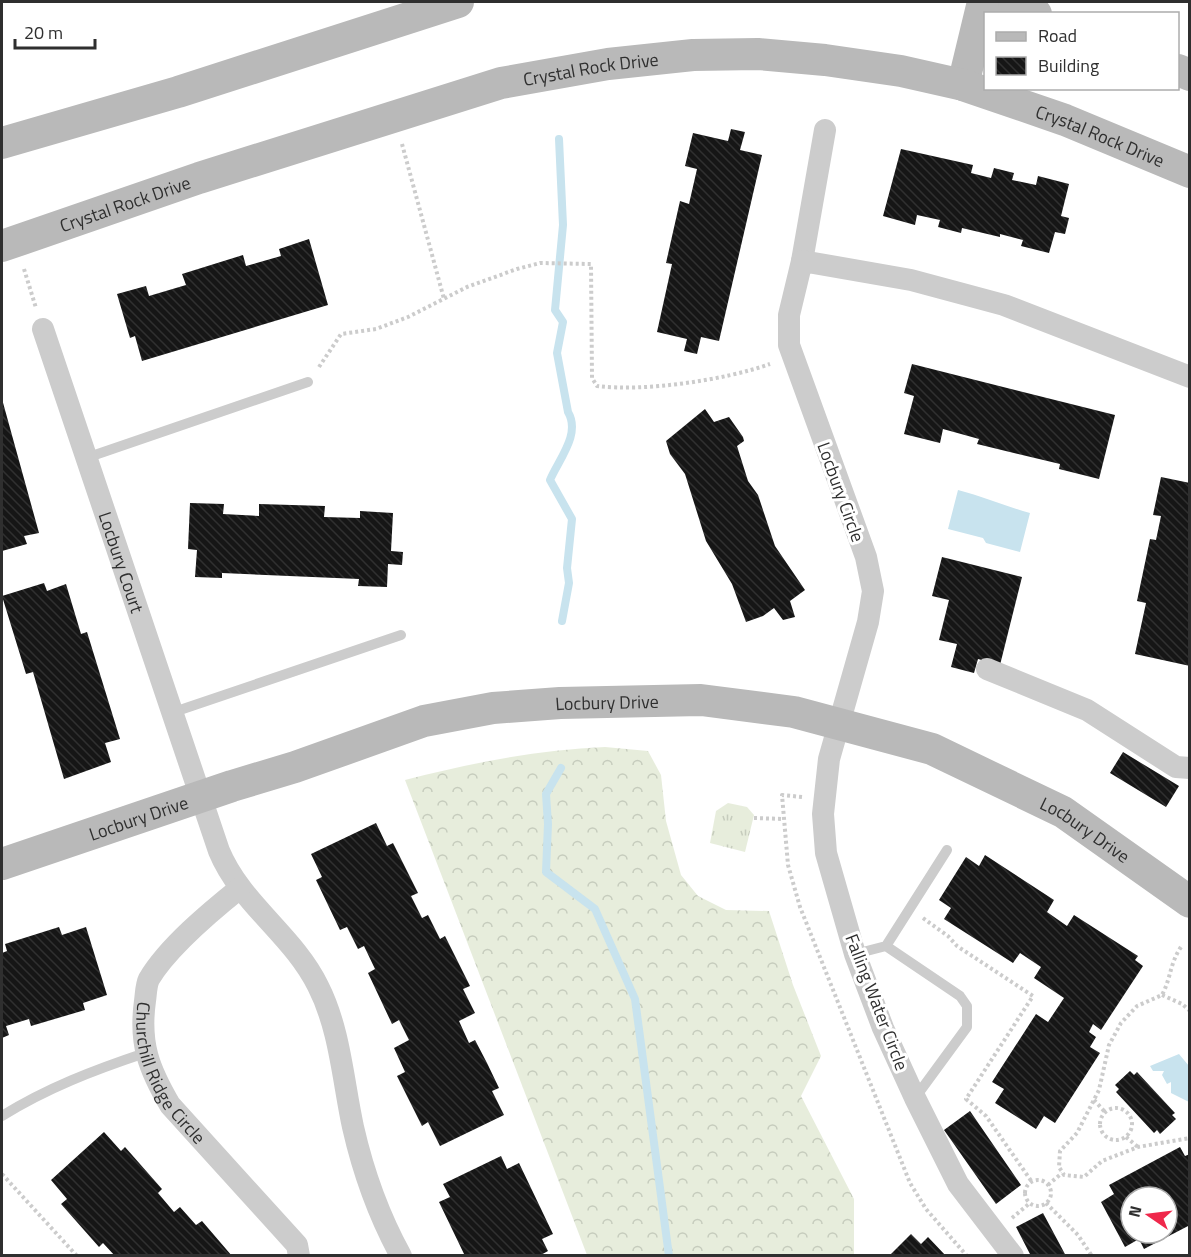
<svg xmlns="http://www.w3.org/2000/svg" width="1191" height="1257" viewBox="0 0 1191 1257" font-family="'Titillium Web',sans-serif">
	<style>
		.forest { fill: url(#forest-crowns) }
		.park { fill: url(#park-tufts) }
		.water { fill: #c8e3ee }
		.lines { fill: none; stroke-linecap: round; stroke-linejoin: round }
		.stream { stroke: #c8e3ee; stroke-width: 8 }
		.building { fill: url(#building-back-hatch); fill-rule: evenodd }
		.path { stroke: #ccc; stroke-width: 4; stroke-dasharray: 3 3; stroke-linecap: butt }
		.lane { stroke: #ccc; stroke-width: 10 }
		.street { stroke: #ccc; stroke-width: 22 }
		.secondary { stroke: #b9b9b9; stroke-width: 32 }
		.labels { text-anchor: middle; dominant-baseline: central; stroke-width: 6; stroke-linejoin: round; paint-order: stroke }
		.street-label { font-size: 18px; fill: #2f2f2f; stroke: #fff }
	</style>
	<defs>
		<pattern id="forest-crowns" width="20" height="18" patternUnits="userSpaceOnUse" patternTransform="scale(1.5)"><rect width="20" height="18" fill="#e7eddc"/><path d="M2 6a3 3 0 1 1 6 0M12 15a3 3 0 1 1 6 0" fill="none" stroke="#c6ccbd"/></pattern>
		<pattern id="park-tufts" width="24" height="20" patternUnits="userSpaceOnUse" patternTransform="scale(1.5)"><rect width="24" height="20" fill="#e7eddc"/><path d="M3 7l-1-3M5 7V3M7 7l1-3M15 17l-1-3M17 17v-4M19 17l1-3" fill="none" stroke="#c6ccbd"/></pattern>
		<pattern id="building-back-hatch" width="6" height="6" patternUnits="userSpaceOnUse" patternTransform="scale(1.5)"><rect width="6" height="6" fill="#161616"/><path d="M-1 5l2 2M0 0l6 6M5-1l2 2" fill="none" stroke="#303030"/></pattern>
	</defs>
	<rect width="100%" height="100%" fill="#fff"/>
	<!-- forest -->
	<path class="forest" d="M605,747L648,751L661,775L666,821L681,875L698,896L726,910L769,911L793,985L821,1056L801,1096L854,1199V1255H587L405,780C471,763 537,750 605,747Z"/>
	<!-- park -->
	<path class="park" d="M728,803L747,807L754,815L745,852L710,843L716,811Z"/>
	<!-- water -->
	<path class="water" d="M958,490C984,497 1005,506 1030,513L1020,552L986,543L983,538L948,529Z
		M1179,1054L1189,1066V1102L1171,1093V1082L1167,1084L1162,1075L1164,1071H1153L1150,1066Z"/>
	<g class="lines">
		<!-- stream -->
		<path class="stream" d="M559,139L563,225L555,310L563,322L557,353L568,412C581,434 559,459 550,480L572,519L567,568L569,583L562,621
			M561,768L546,794L548,824L546,872L595,909L635,999L669,1256"/>
	</g>
	<!-- building -->
	<path class="building" d="M731,129L745,132L740,150L762,155L719,341L701,337L697,354L684,351L687,339L657,332L672,264L666,263L680,201L689,204L697,169L685,166L693,133L728,141Z
		M901,149L973,165L971,173L991,178L994,168L1014,173L1012,180L1036,185L1038,176L1069,184L1061,216L1069,218L1065,234L1055,232L1049,253L1021,246L1023,240L1000,234V237L962,228L961,233L938,227L940,220L917,215L915,225L883,216Z
		M309,239L328,305L142,361L135,336L130,338L117,294L146,286L149,296L186,285L182,274L243,255L246,266L281,256L279,249Z
		M912,364L1115,415L1099,479L1059,469L1060,464L977,444L979,439L943,429L940,443L904,434L914,396L904,393Z
		M2,399L39,533L24,536L27,544L2,551Z
		M705,409L714,422L729,417L743,437L744,441L737,446L748,481L758,495L775,546L805,590L790,601L795,617L783,620L774,608L763,616L746,622L732,584L706,541L685,474L670,454L666,441Z
		M1161,477L1190,483V666L1135,654L1146,603L1137,601L1150,539L1156,540L1161,516L1153,515Z
		M190,503L224,504L223,514L259,516V504L325,506L324,517L360,518V511L393,513L391,551L403,552L402,565L388,564L387,587L358,586L359,579L222,573V578L195,577L197,550L188,549Z
		M942,557L1022,577L1000,665L978,659L974,673L951,667L957,644L939,640L949,600L932,596Z
		M44,583L47,591L66,584L81,634L87,632L120,739L105,743L111,762L64,779L33,672L26,674L2,596Z
		M1123,752L1179,786L1166,807L1110,773Z
		M376,823L387,846L393,843L418,893L411,896L422,918L428,915L440,939L445,936L470,986L463,989L475,1013L459,1021L469,1043L475,1040L487,1063L499,1088L492,1091L504,1115L440,1146L428,1122L422,1126L397,1076L405,1072L394,1048L409,1040L399,1020L392,1024L368,973L375,969L364,946L358,949L347,927L340,930L316,880L322,877L311,854Z
		M985,855L1054,900L1047,912L1067,926L1074,915L1138,956L1135,960L1143,966L1101,1030L1093,1024L1089,1032L1096,1037L1090,1047L1100,1053L1055,1123L1044,1116L1036,1129L995,1103L1004,1089L992,1082L1036,1014L1048,1022L1064,998L1034,978L1041,967L1020,953L1013,963L944,919L951,908L939,900L966,857L979,866Z
		M59,927L62,935L86,927L107,995L83,1003L85,1010L31,1026L29,1019L6,1026L9,1035L2,1038V953L7,951L5,944Z
		M1130,1071L1134,1075L1137,1072L1175,1113L1172,1115L1176,1119L1160,1134L1157,1130L1154,1133L1116,1092L1119,1089L1115,1085Z
		M970,1111L1021,1185L996,1204L944,1130Z
		M104,1132L121,1151L125,1147L162,1189L158,1193L174,1212L180,1207L196,1225L202,1221L232,1256H115L103,1243L99,1247L61,1204L67,1199L51,1180Z
		M1180,1147L1185,1156L1190,1154V1225L1144,1249L1139,1239L1125,1247L1101,1202L1114,1194L1109,1185ZM1131,1197H1167V1233H1131Z
		M501,1156L507,1169L519,1163L553,1234L542,1239L548,1251L539,1256H465L439,1202L450,1197L443,1184Z
		M1043,1213L1066,1256H1031L1016,1227Z
		M911,1234L921,1244L928,1237L946,1256H889Z"/>
	<g class="lines">
		<!-- path -->
		<path class="path" d="M402,144L444,299
			M24,269L36,308
			M319,367L341,334L376,329L408,317L467,287L517,269L540,263L591,264L592,378L597,386C644,392 725,380 770,364
			M802,797L782,795L788,865L800,907L910,1183L926,1209L967,1256
			M754,818L783,819
			M923,918L948,936L957,946L1033,996L966,1099L986,1116L1032,1182
			M1181,947C1170,963 1171,978 1162,995L1137,1006L1121,1023L1109,1045L1099,1090L1077,1133L1060,1151L1059,1167L1064,1175L1084,1177L1102,1161L1138,1147L1190,1138
			M1162,995L1182,1004L1190,1011
			M1094,1100L1105,1112
			M1100 1124a16 16 0 1 1 32 0a16 16 0 1 1-32 0Z
			M1126,1137L1138,1147
			M2,1174L77,1256
			M1025 1193a13 13 0 1 1 26 0a13 13 0 1 1-26 0Z
			M1048,1185L1062,1173
			M1046,1203L1078,1235L1092,1256
			M1012,1218L1030,1203"/>
		<!-- lane -->
		<path class="lane" d="M86,458L308,382
			M174,712L401,635
			M886,946L947,850
			M855,954L886,946L960,996L967,1006V1027L915,1098
			M2,1116C47,1088 94,1070 145,1053"/>
		<!-- street -->
		<g class="street">
			<path d="M802,261L825,130"/>
			<path id="s1" d="M43,329L219,851C241,904 293,935 318,986C340,1029 343,1081 353,1127C363,1171 379,1216 401,1256"/>
			<path d="M987,669L1087,710L1176,767L1190,768"/>
			<path id="s2" d="M240,888C210,912 168,947 149,979C146,985 146,994 145,1001C139,1044 149,1069 170,1105L297,1245L299,1256"/>
			<path d="M1013,1256L958,1184L915,1098L883,1028L855,954L826,853L823,814L829,759L868,622L873,591L866,557L789,345V315L802,261L911,280L1004,305L1190,377"/>
		</g>
		<!-- secondary -->
		<g class="secondary">
			<path d="M997,2L1036,14"/>
			<path d="M1178,70L1190,75"/>
			<path d="M963,85L983,2"/>
			<path d="M2,143L178,92L458,2"/>
			<path id="s3" d="M2,246L199,178L501,83L608,64L693,55L758,54L825,60L901,71L963,85L1065,120L1190,172"/>
			<path id="s4" d="M2,864L232,786L295,767L424,721L493,708L560,703L701,700L794,712L932,749L1063,812L1190,902"/>
		</g>
	</g>
	<g class="labels">
		<!-- street labels -->
		<g class="street-label">
			<text stroke="none"><textPath href="#s3" startOffset="616">Crystal Rock Drive</textPath></text>
			<text stroke="none"><textPath href="#s3" startOffset="1138">Crystal Rock Drive</textPath></text>
			<text stroke="none"><textPath href="#s3" startOffset="130">Crystal Rock Drive</textPath></text>
			<text transform="translate(841 492) rotate(70)">Locbury Circle</text>
			<text stroke="none"><textPath href="#s1" startOffset="246">Locbury Court</textPath></text>
			<text stroke="none"><textPath href="#s4" startOffset="630">Locbury Drive</textPath></text>
			<text stroke="none"><textPath href="#s4" startOffset="144">Locbury Drive</textPath></text>
			<text stroke="none"><textPath href="#s4" startOffset="1134">Locbury Drive</textPath></text>
			<text transform="translate(877 1002) rotate(69)">Falling Water Circle</text>
			<text stroke="none"><textPath href="#s2" startOffset="231">Churchill Ridge Circle</textPath></text>
		</g>
	</g>
	<!-- border -->
	<rect width="1191" height="1257" fill="none" stroke="#2f2f2f" stroke-width="6"/>
	<!-- legend -->
	<rect x="984" y="12" width="195" height="78" fill="#ffffff" stroke="#acacac" stroke-width="1.5"/>
	<rect x="996" y="32" width="30" height="9" fill="#b9b9b9" stroke="#acacac" stroke-width="1.5"/>
	<text x="1038" y="42" font-size="18" fill="#2f2f2f">Road</text>
	<rect x="996" y="57" width="30" height="18" fill="url(#building-back-hatch)" stroke="#acacac" stroke-width="1.5"/>
	<text x="1038" y="72" font-size="18" fill="#2f2f2f">Building</text>
	<!-- north arrow -->
	<g transform="translate(1149 1215) rotate(284)"><circle r="28" fill="#ffffff" stroke="#acacac" stroke-width="1.5"/>
	<path d="M0-4.5L10 22L0 15L-10 22Z" fill="#ef284b"/>
	<text y="-9" font-size="16" font-weight="bold" text-anchor="middle" fill="#2f2f2f">N</text>
	</g>
	<!-- scale -->
	<path d="M15 39v9h80v-9" fill="none" stroke="#2f2f2f" stroke-width="3"/>
	<text x="24" y="39" font-size="18" fill="#2f2f2f" stroke="#ffffff" stroke-width="4.5" paint-order="stroke">20 m</text>
</svg>
